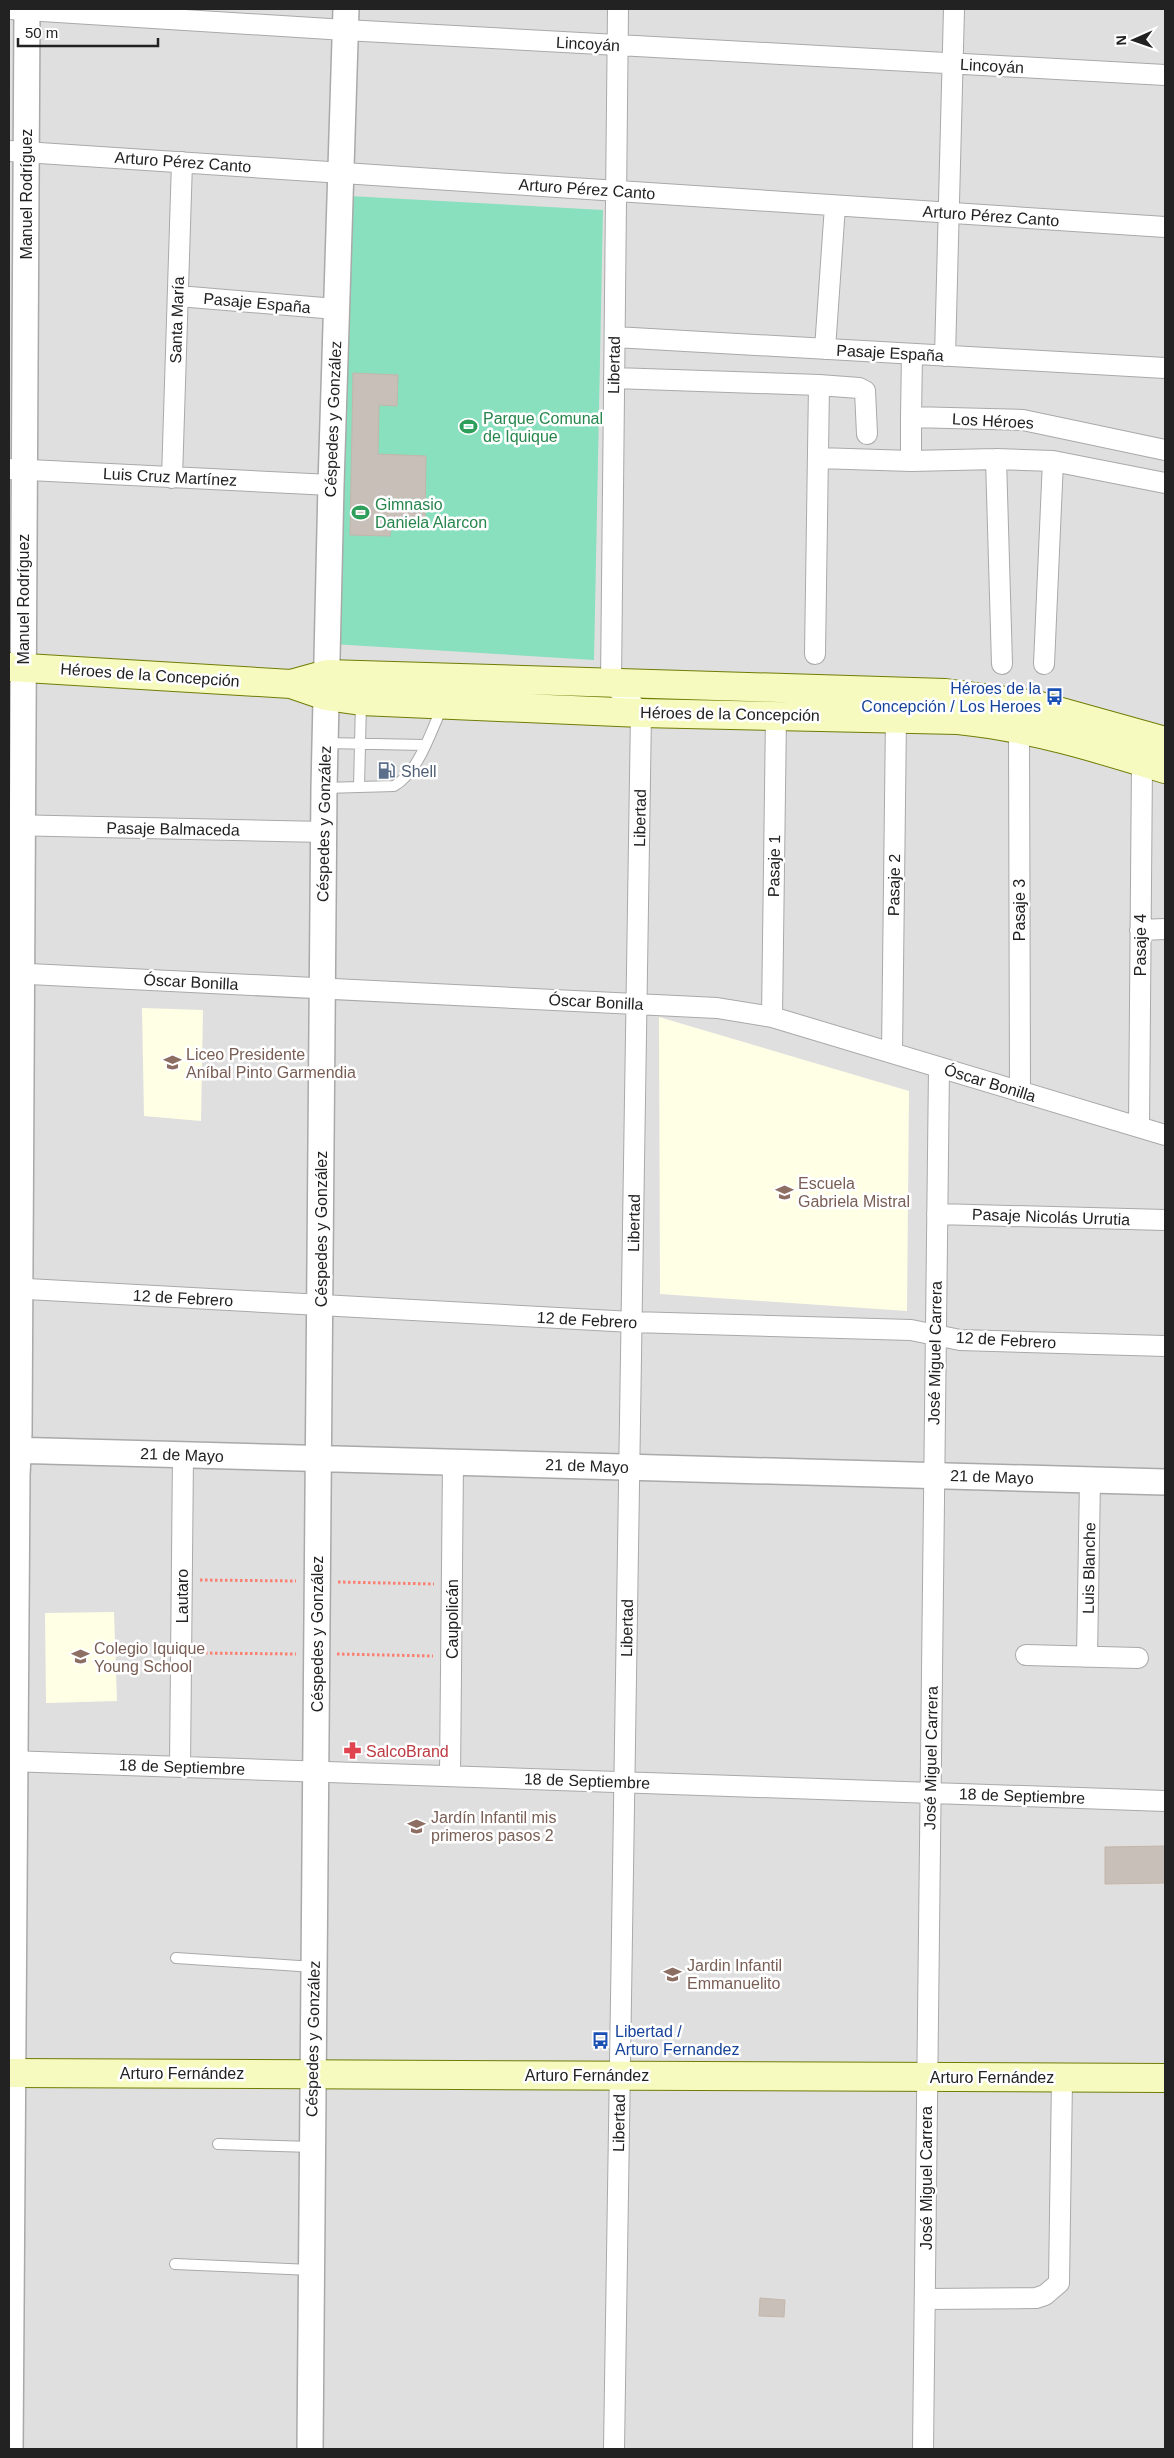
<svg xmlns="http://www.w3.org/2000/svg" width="1174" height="2458" viewBox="0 0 1174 2458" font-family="Arial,sans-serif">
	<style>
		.residential { fill: #e0dfdf }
		.education { fill: #ffffe5 }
		.pitch { fill: #88e0be }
		.building { fill: #c7bfb8; stroke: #c4b6ab }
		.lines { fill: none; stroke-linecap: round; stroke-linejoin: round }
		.service-casing { stroke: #a9a9a9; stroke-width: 12 }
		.minor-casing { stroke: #a9a9a9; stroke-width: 22 }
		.tertiary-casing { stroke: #a9a9a9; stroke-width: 28 }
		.secondary-casing { stroke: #707d05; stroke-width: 30 }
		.path { stroke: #fa8072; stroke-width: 3; stroke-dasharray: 2.5 2.5; stroke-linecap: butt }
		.service { stroke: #fff; stroke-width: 10 }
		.minor { stroke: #fff; stroke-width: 20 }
		.tertiary { stroke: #fff; stroke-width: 25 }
		.secondary { stroke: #f7fabf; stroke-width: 28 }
		.labels { text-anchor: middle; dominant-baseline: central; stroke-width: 5; stroke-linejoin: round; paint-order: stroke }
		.street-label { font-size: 16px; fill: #222; stroke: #fff }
		.leisure-label { font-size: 16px; fill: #27864d; stroke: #fff; text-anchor: start }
		.transit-label { font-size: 16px; fill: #164399; stroke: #fff; text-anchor: end }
		.service-label { font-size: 16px; fill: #4e5e75; stroke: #fff; text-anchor: start }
		.education-label { font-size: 16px; fill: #785e54; stroke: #fff; text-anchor: start }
		.health-label { font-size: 16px; fill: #be3a42; stroke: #fff; text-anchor: start }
	</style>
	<rect width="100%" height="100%" fill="#f2efe9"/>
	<!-- residential -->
	<path class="residential" d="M9,9H1165V2449H9Z"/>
	<!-- education -->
	<path class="education" d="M142,1008L203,1010L201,1121L144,1116Z
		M659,1017L909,1091L907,1311L660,1294Z
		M114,1612L117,1701L46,1703L45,1613Z"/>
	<!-- pitch -->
	<path class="pitch" d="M349,196L603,210L594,660L332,644Z"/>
	<!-- building -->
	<path class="building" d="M353,373L398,375L397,406L379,405L378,454L426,456L425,528L391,527L390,536L350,535Z
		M1165,1846V1883L1105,1884V1847Z
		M760,2298L785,2300L784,2317L759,2316Z"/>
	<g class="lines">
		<defs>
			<path id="service" d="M326,743L424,745
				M359,787L361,703
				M324,788L394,786C419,772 431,731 443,705
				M176,1958L314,1967
				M218,2144L312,2147
				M175,2264L311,2270"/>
			<path id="minor" d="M10,9L345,30L1165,75
				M9,151L1165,227
				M178,296L336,309
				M615,337L1165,368
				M825,349L835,206
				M912,354L911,417L1023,420L1165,450
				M945,356L954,9
				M614,378L819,385L815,654
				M819,385L859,388L865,391L867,434
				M911,417V461
				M818,458L911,461L996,459L1053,461L1165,483
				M996,459L1002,664
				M9,469L331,485
				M172,478L182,162
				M1044,664L1053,461
				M1019,728L1020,1092
				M9,825L324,832
				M1140,930L1165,929
				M9,973L717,1008L772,1017L1165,1135
				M772,1017L776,715
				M892,1053L896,717
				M1139,1127L1142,762
				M937,1214L1165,1220
				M9,1288L632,1322L911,1330L960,1340L1165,1346
				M1026,1655L1138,1658
				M1087,1657L1090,1480
				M9,1761L1165,1801
				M180,1767L183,1455
				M450,1776L453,1463
				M926,2299L1036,2298L1045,2295L1059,2283L1062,2078
				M614,2449L641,713L611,682L618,9
				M923,2449L939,1068"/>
			<path id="tertiary" d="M9,1450L1165,1482
				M10,2449L17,1475L19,1434L27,9
				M310,2449L324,788L331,485L346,9"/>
			<path id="secondary" d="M9,667L291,684L326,696L361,701L641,713L958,720C1029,727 1097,748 1165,769
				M291,684L327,674L945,693L1036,705L1165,741
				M9,2073L1165,2078"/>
		</defs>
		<!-- service casing -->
		<use href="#service" class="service-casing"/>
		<!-- minor casing -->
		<use href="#minor" class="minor-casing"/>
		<!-- tertiary casing -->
		<use href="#tertiary" class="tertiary-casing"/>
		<!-- secondary casing -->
		<use href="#secondary" class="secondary-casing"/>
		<!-- path -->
		<path class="path" d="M200,1580L296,1581
			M338,1582L434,1584
			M200,1653L296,1654
			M337,1654L433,1656"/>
		<!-- service -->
		<use href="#service" class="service"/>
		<!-- minor -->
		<use href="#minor" class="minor"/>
		<!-- tertiary -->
		<use href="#tertiary" class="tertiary"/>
		<!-- secondary -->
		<use href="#secondary" class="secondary"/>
	</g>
	<!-- icons -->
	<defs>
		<symbol id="stadium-bare" viewBox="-9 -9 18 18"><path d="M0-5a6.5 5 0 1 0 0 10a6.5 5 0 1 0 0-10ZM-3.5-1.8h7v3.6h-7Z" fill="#2e9e5b" stroke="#fff" stroke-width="2.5" paint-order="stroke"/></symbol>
		<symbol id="bus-bare" viewBox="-9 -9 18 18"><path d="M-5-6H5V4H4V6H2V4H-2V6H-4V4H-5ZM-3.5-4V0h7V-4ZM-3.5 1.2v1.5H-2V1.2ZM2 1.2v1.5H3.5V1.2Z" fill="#1a4fb4" stroke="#fff" stroke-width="2.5" paint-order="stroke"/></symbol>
		<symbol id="fuel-bare" viewBox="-9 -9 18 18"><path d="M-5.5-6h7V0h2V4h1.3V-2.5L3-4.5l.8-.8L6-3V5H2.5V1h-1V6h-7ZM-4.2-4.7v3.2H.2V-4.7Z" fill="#5c6f8a" stroke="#fff" stroke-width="2.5" paint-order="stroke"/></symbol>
		<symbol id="school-bare" viewBox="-9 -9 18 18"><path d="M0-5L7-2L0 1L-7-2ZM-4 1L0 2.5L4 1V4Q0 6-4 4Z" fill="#8d6e63" stroke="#fff" stroke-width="2.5" paint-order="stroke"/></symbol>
		<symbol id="pharmacy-bare" viewBox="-9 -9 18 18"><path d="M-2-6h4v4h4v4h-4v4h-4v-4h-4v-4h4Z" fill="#e0444e" stroke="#fff" stroke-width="2.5" paint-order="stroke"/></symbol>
	</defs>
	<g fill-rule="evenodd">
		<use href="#stadium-bare" x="456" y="414" width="25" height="25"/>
		<use href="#stadium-bare" x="348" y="500" width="25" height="25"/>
		<use href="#bus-bare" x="1042" y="684" width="25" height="25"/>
		<use href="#fuel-bare" x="374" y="758" width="25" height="25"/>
		<use href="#school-bare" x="160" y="1050" width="25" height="25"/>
		<use href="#school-bare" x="772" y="1180" width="25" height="25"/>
		<use href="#school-bare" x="68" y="1644" width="25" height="25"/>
		<use href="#pharmacy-bare" x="340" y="1738" width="25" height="25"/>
		<use href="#school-bare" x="404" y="1814" width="25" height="25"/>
		<use href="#school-bare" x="660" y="1962" width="25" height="25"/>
		<use href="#bus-bare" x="588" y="2028" width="25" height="25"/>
	</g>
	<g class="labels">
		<!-- street labels -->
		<g class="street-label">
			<text transform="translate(588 44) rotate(3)">Lincoyán</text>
			<text transform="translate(992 66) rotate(3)">Lincoyán</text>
			<text transform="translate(183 162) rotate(4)">Arturo Pérez Canto</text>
			<text transform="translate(587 189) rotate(4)">Arturo Pérez Canto</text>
			<text transform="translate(26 194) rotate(-90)">Manuel Rodríguez</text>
			<text transform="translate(991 216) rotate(4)">Arturo Pérez Canto</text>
			<text transform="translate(257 303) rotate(5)">Pasaje España</text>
			<text transform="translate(177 320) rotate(-88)">Santa María</text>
			<text transform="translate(890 353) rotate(3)">Pasaje España</text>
			<text transform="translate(614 365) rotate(-89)">Libertad</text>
			<text transform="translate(333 419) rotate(-88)">Céspedes y González</text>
			<text transform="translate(993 421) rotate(3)">Los Héroes</text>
			<text transform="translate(170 477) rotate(3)">Luis Cruz Martínez</text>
			<text transform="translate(23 599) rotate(-90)">Manuel Rodríguez</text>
			<text transform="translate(150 675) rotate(4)">Héroes de la Concepción</text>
			<text transform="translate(730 714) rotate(1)">Héroes de la Concepción</text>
			<text transform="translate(640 818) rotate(-89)">Libertad</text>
			<text transform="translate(324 824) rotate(-89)">Céspedes y González</text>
			<text transform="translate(173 829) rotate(1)">Pasaje Balmaceda</text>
			<text transform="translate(774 866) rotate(-89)">Pasaje 1</text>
			<text transform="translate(894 885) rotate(-89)">Pasaje 2</text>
			<text transform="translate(1019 910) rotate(-90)">Pasaje 3</text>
			<text transform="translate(1140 945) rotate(-90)">Pasaje 4</text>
			<text transform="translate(191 982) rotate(3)">Óscar Bonilla</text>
			<text transform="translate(596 1002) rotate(3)">Óscar Bonilla</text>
			<text transform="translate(990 1083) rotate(17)">Óscar Bonilla</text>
			<text transform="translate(1051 1217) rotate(2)">Pasaje Nicolás Urrutia</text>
			<text transform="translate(634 1223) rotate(-89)">Libertad</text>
			<text transform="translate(321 1229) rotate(-90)">Céspedes y González</text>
			<text transform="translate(183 1298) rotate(3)">12 de Febrero</text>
			<text transform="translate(587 1320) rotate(3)">12 de Febrero</text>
			<text transform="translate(1006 1340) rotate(3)">12 de Febrero</text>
			<text transform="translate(935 1353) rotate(-89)">José Miguel Carrera</text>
			<text transform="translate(182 1455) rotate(2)">21 de Mayo</text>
			<text transform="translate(587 1466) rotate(2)">21 de Mayo</text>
			<text transform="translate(992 1477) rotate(2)">21 de Mayo</text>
			<text transform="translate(1089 1568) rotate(-89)">Luis Blanche</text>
			<text transform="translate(182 1596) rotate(-90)">Lautaro</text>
			<text transform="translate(452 1619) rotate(-90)">Caupolicán</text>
			<text transform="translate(627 1628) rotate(-89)">Libertad</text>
			<text transform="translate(317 1634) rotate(-90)">Céspedes y González</text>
			<text transform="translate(931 1758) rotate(-89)">José Miguel Carrera</text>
			<text transform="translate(182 1767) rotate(2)">18 de Septiembre</text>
			<text transform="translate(587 1781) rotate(2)">18 de Septiembre</text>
			<text transform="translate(1022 1796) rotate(2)">18 de Septiembre</text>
			<text transform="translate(313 2039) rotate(-89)">Céspedes y González</text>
			<text x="182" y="2073">Arturo Fernández</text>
			<text x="587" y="2075">Arturo Fernández</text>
			<text x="992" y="2077">Arturo Fernández</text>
			<text transform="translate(619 2123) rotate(-89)">Libertad</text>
			<text transform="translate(926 2178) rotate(-90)">José Miguel Carrera</text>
		</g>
		<!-- leisure labels -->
		<g class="leisure-label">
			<text x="483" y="418">Parque Comunal<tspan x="483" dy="18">de Iquique</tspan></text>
			<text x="375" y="504">Gimnasio<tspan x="375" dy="18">Daniela Alarcon</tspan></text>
		</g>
		<!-- transit labels -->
		<g class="transit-label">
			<text x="1041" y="688">Héroes de la<tspan x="1041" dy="18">Concepción / Los Heroes</tspan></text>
			<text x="615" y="2031" text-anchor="start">Libertad /<tspan x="615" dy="18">Arturo Fernandez</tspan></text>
		</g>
		<!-- service labels -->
		<g class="service-label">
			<text x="401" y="771">Shell</text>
		</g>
		<!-- education labels -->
		<g class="education-label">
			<text x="186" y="1054">Liceo Presidente<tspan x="186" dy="18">Aníbal Pinto Garmendia</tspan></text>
			<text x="798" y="1183">Escuela<tspan x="798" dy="18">Gabriela Mistral</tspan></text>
			<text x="94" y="1648">Colegio Iquique<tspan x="94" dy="18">Young School</tspan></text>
			<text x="431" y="1817">Jardín Infantil mis<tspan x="431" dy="18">primeros pasos 2</tspan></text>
			<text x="687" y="1965">Jardin Infantil<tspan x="687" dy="18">Emmanuelito</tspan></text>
		</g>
		<!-- health labels -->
		<g class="health-label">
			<text x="366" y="1751">SalcoBrand</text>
		</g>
	</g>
	<!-- border -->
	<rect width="1174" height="2458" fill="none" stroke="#222222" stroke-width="20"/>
	<!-- north arrow -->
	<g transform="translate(1134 40) rotate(268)" stroke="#ffffff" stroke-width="4" paint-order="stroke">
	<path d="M0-4L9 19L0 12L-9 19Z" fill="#222222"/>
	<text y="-8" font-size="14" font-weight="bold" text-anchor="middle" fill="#222222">N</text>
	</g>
	<!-- scale -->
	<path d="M18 38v8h140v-8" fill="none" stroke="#222222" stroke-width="2.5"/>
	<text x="25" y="38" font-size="15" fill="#222222" stroke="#ffffff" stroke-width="4" paint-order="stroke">50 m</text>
</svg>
